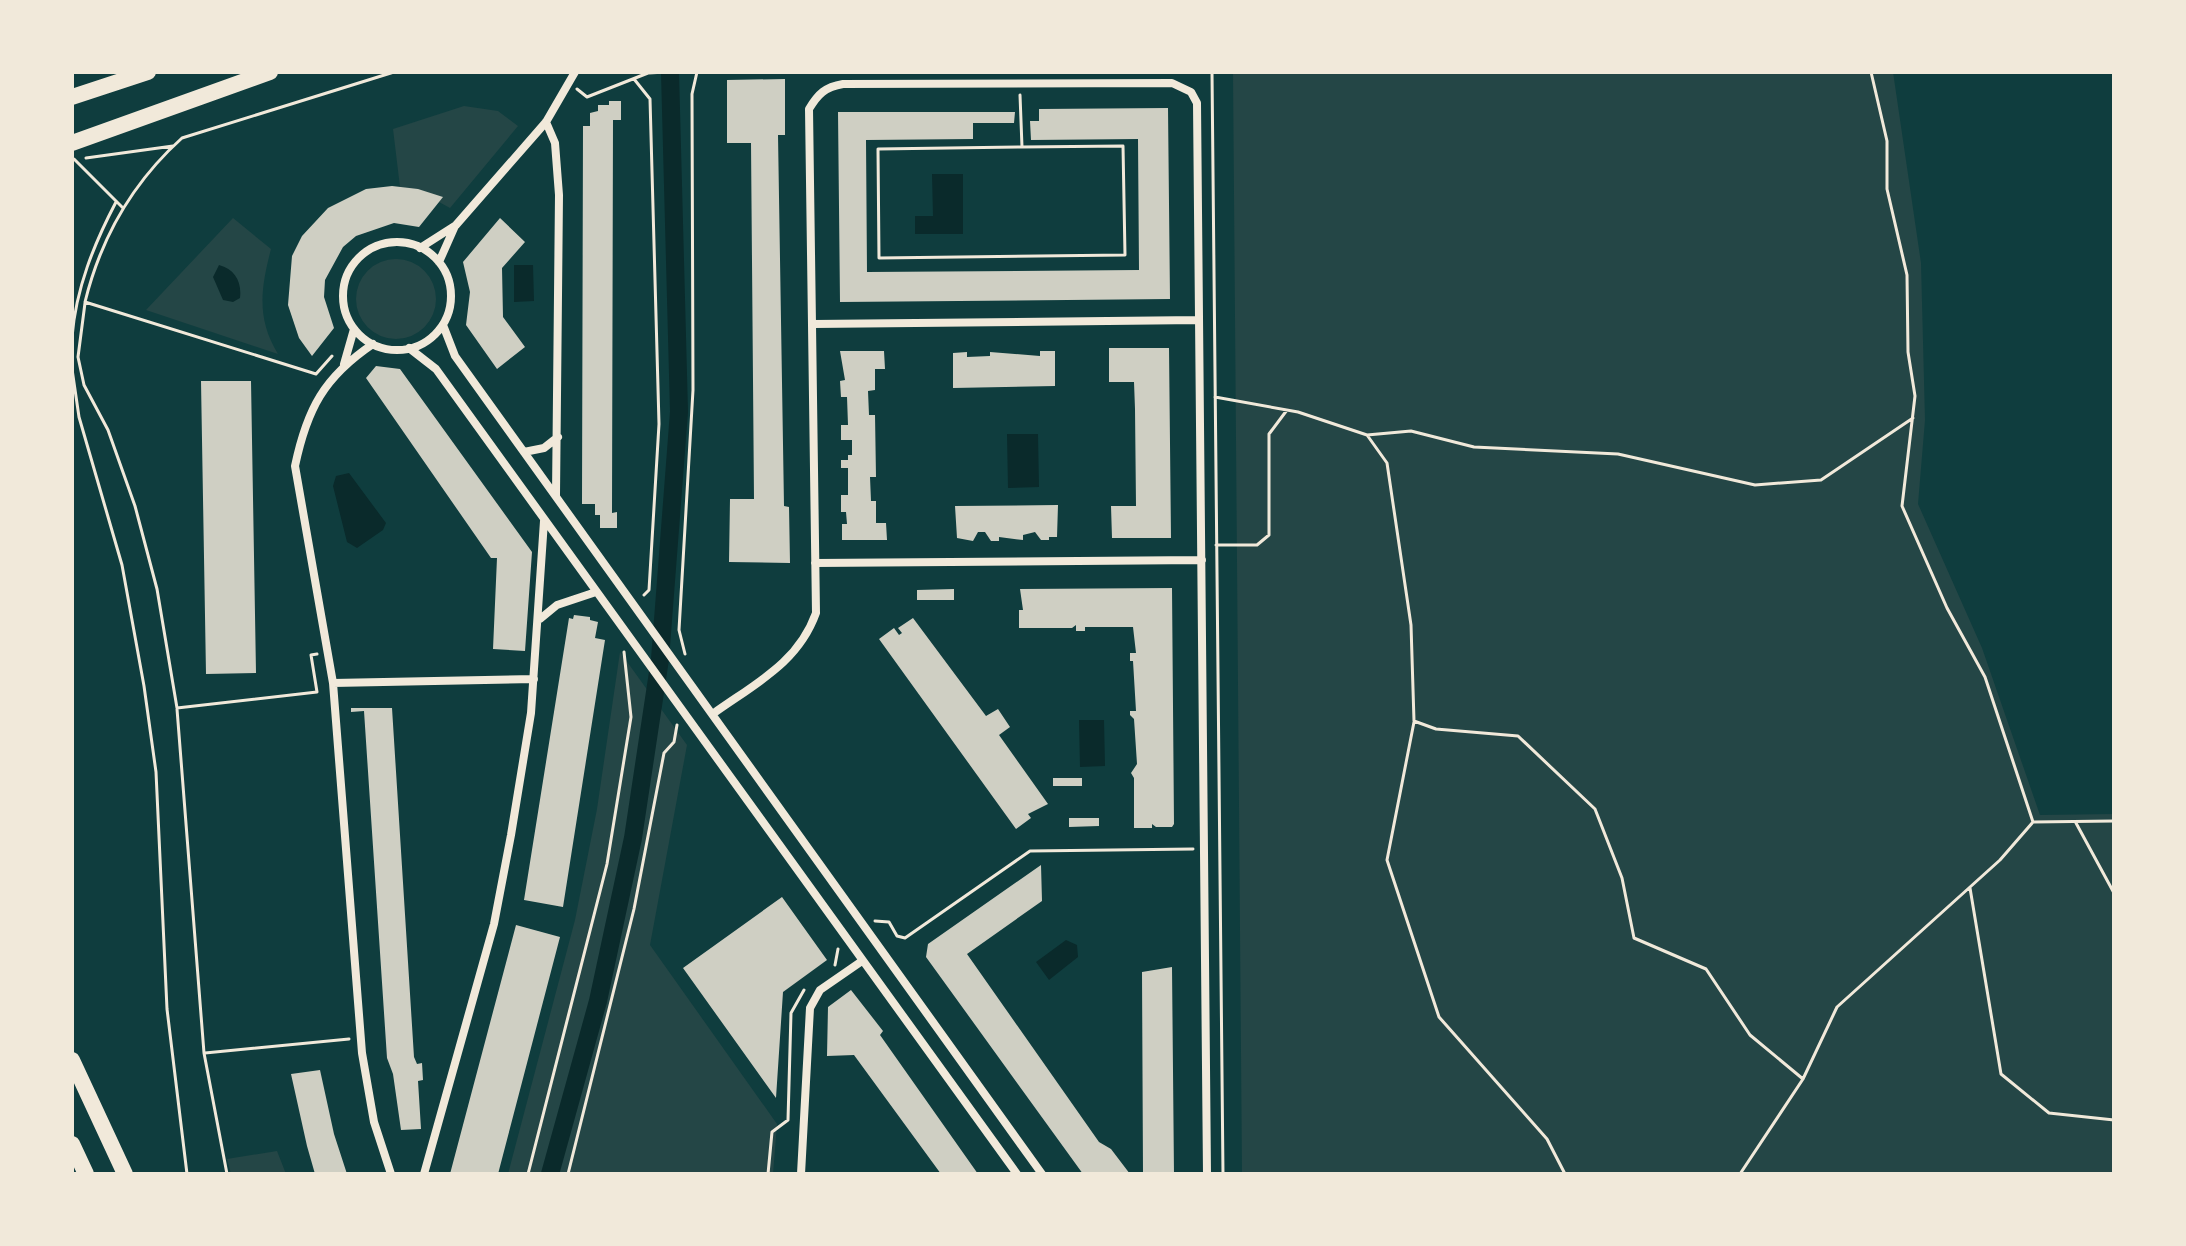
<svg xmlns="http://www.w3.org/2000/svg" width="2186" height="1246" viewBox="0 0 2186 1246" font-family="'Playfair Display',serif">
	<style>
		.green { fill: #244646 }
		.water { fill: #0a2a2b }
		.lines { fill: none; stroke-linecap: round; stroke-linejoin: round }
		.canal { stroke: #0a2a2b; stroke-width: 18 }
		.building { fill: #cfcfc3 }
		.path { stroke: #f1e9da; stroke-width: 3 }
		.minor { stroke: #f1e9da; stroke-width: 8 }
		.trunk { stroke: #f1e9da; stroke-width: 16 }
		.motorway { stroke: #f1e9da; stroke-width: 16 }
	</style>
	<rect width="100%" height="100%" fill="#0f3d3e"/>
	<!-- green -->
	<path class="green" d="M1233,72H1893L1921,263L1925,420L1918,504L1982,648L2040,815L2114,814V1174H1242Z
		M464,106L498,111L518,126L450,208L439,202L442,197L400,187L393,129Z
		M233,218L271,249C261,288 256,318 278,354L146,310Z
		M356 299a40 40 0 1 1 80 0a40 40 0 1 1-80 0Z
		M620,652L687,745L650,945L777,1124L773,1174H508L575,920L597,809Z
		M277,1151L286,1174H231L227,1159Z"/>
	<!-- water -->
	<path class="water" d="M932,174H963V234H915V216H933Z
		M219,265C235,269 242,282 240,298L233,302L223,300L213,277Z
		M514,265H533L534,301L514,302Z
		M1007,434H1038L1039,487L1008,488Z
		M349,473L386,523L383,530L357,548L347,542L333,486L336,476Z
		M1079,720H1104L1105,766L1080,767Z
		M1066,940L1077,945L1078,957L1049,980L1036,962Z"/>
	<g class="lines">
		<!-- canal -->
		<path class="canal" d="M550,1174L598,1001L633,838L660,659L679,412L670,72"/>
	</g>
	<!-- building -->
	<path class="building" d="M785,79V135H778L784,506L789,507L790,563L729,562L730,499H754L751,143H727V80Z
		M609,101H621V120H613L612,513L617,512V528H600V515H595V504H582L583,126H590V113L598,111V105H609Z
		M1168,108L1170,299L840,302L838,112H1015L1014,123H973V139L866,140L867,272L1139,270L1138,139L1031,140L1030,121H1039V109Z
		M392,186L418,189L443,197L419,227L394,223L356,236L343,247L325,280L324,297L334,328L312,356L299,338L288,305L292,256L302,236L328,208L366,189Z
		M500,218L525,242L502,268L503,317L525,347L497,369L466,325L470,292L463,262Z
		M1109,348H1169L1171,538H1112L1111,506H1136L1135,409L1134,382H1109Z
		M840,351H884L885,369H875V390L868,391L869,415H875L876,477H870L871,501H876V523H886L887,540H842V524H847L846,512H841V495H848V468H841V460H848V455H852V440H841V425H848L847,397H841L840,381L845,380Z
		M1040,351H1055V386L953,388V353L967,352V357L990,356V352L1040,356Z
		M376,366L400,369L532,552L525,651L493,649L497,558H491L366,378Z
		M201,381H251L256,673L206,674Z
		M1058,505L1057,537H1049V540H1041L1035,532L1023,535V540L999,537V541H991L985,532H978L973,541L957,538L955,506Z
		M1172,588L1174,824L1172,827H1156L1152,824V828H1134V778L1131,773L1137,764L1134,719L1130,715V711H1136L1133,661H1130V653H1136L1133,627H1085V631H1076V625L1072,628H1019V610H1023L1020,589Z
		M954,589V600H917V590Z
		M574,615L590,617V620L598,622L595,638L605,640L563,907L524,900L569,618L573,619Z
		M913,618L986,716L998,709L1010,727L999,735L1048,804L1028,814L1031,818L1016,829L879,639L894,628L899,635L902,633L898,628Z
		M351,708H392L414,1057L417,1064L422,1063L423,1080L418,1081L421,1129L401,1130L393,1074L387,1058L364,711L351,712Z
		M1053,778H1082V786H1053Z
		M1069,818H1099V826L1069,827Z
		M1041,865L1042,901L967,954L1099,1142L1111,1149L1130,1174H1083L926,957L928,944Z
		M782,897L827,960L783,992L776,1098L683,968Z
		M516,925L560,937L498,1174H450Z
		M1172,967L1174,1174H1143L1142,972Z
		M851,990L883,1031L880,1035L978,1174H941L854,1055L827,1056L828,1007Z
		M320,1070L334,1134L347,1174H315L307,1146L291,1074Z"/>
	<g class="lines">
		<!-- path -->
		<path class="path" d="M1212,72L1223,1174
			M1871,72L1887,141V189L1907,275L1908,352L1915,396L1902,506L1947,608L1985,677L2033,822L2114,821
			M634,79L650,99L659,424L649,590L644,595
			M577,89L587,97L648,73L666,72
			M1020,95L1022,147L878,149L879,258L1125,255L1123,146L1022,147
			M86,158L173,146
			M74,159L122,207
			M85,303L78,357L84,385L108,430L135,506L157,589L177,708L317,692L311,655L317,654
			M72,337C76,288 94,244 116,202
			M332,356L316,374L85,302C101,237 132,183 182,138L394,72
			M72,369L79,417L122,565L144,686L156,772L167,1009L187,1174
			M1215,397L1298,412L1367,435L1411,431L1474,447L1618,454L1755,485L1821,480L1913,418
			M1367,435L1387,463L1411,625L1414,721L1436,729L1518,736L1595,809L1622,878L1634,938L1706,969L1750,1035L1803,1079
			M1216,545H1257L1269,535V434L1287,410
			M685,654L679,630L693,390L692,94L697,72
			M177,709L204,1053L227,1174
			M1414,722L1387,860L1439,1017L1547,1139L1565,1174
			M2076,823L2114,893
			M1970,888L2001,1074L2049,1113L2114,1120
			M875,921L889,922L897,936L905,938L1030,851L1193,849
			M835,965L838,949
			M205,1053L349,1039
			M528,1174L607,864L631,717L624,652
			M568,1174L634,909L664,753L674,742L677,725
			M768,1174L772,1132L788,1120L791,1013L804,990
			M1740,1174L1803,1079L1837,1007L2000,860L2033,822"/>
		<!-- minor -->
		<path class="minor" d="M546,122L555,143L559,195L556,495
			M343 296a54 54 0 1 1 108 0a54 54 0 1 1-108 0Z
			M420,248L456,225L546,122L575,72
			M439,262L455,226
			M813,324L1199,320
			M443,325L455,356L1042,1174
			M373,344C324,377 307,409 295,466L333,683L362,1053L374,1122L391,1174
			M409,348L436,369L1017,1174
			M344,364L354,329
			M524,452L544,448L558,437
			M815,563L1202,560
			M540,619L557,605L596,592
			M333,683L534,679
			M714,713C756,683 798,663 816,613L809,109C818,94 825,87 843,84L1172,83L1191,92L1197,103L1207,1174
			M424,1174L494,924L511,835L531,713L544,521
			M801,1174L810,1008L820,990L862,961"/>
		<!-- trunk -->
		<path class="trunk" d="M72,1060L125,1174
			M72,1144L86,1174"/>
		<!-- motorway -->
		<path class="motorway" d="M72,97L148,72
			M72,143L270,72"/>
	</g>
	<!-- border -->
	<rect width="2186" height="1246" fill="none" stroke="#f1e9da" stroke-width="148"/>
</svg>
